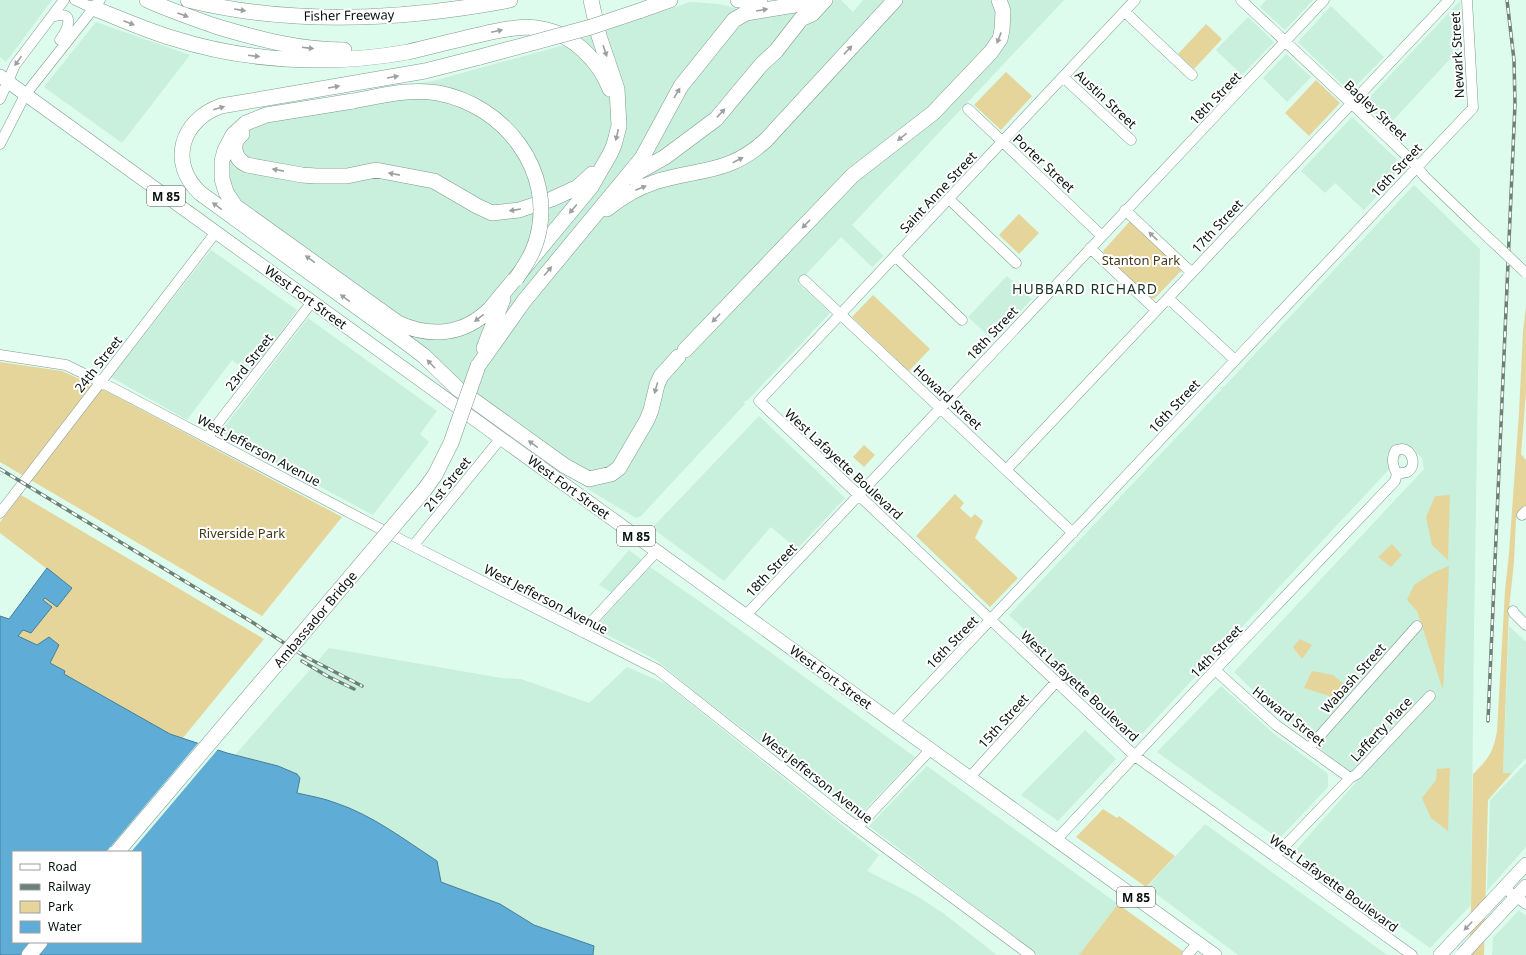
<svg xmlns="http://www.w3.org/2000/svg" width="1526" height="955" viewBox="0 0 1526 955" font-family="'Noto Sans',sans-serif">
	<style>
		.built { fill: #c9efdd }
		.green { fill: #e5d59b }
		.water { fill: #5facd6; stroke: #457e9a; fill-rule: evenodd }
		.pier { fill: #ddfced }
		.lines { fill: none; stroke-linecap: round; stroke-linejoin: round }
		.minor-casing { stroke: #7e9b8d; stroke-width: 11 }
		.major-casing { stroke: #7e9b8d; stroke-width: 14 }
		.highway-casing { stroke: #7e9b8d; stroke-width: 16 }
		.minor { stroke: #fff; stroke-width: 10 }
		.major { stroke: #fff; stroke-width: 13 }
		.highway { stroke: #fff; stroke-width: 15 }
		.rail-casing { stroke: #6b8076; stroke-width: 3.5 }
		.rail { stroke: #fff; stroke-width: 2; stroke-dasharray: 6; stroke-linecap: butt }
		.minor-bridge-casing { stroke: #7e9b8d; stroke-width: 11; stroke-linecap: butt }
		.major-bridge-casing { stroke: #7e9b8d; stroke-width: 14; stroke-linecap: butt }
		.highway-bridge-casing { stroke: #7e9b8d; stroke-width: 16; stroke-linecap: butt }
		.minor-bridge { stroke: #fff; stroke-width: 10 }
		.major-bridge { stroke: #fff; stroke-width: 13 }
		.highway-bridge { stroke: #fff; stroke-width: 15 }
		.oneway { fill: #9ca09e }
		.labels { text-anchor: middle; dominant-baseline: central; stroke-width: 4; stroke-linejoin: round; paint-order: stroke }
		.shield { fill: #fff; stroke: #515956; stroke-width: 1 }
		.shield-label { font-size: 12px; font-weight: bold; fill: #07120d }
		.street-label { font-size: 13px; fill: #07120d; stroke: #fff }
		.park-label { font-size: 13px; fill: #433a19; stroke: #fff }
		.neighbourhood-label { font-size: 14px; letter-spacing: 1px; fill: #1a3428; stroke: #fff }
	</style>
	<rect width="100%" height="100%" fill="#ddfced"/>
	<!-- built -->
	<path class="built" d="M0,0H52L6,62L0,57Z
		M795,0H841L853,12L863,0H1064L852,225L884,256L872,267L841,237L798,283L830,313L747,401L746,400L744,402L745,404L641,516L636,518L591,491L453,392L412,342L235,214L216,164L266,109L433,81L564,45L690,2L719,4L742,10Z
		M1266,0H1313L1285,30L1260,7Z
		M1460,1L1463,45L1388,126L1364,103Z
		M1331,6L1384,57L1350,92L1298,42Z
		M1248,17L1274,42L1242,75L1216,50Z
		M96,22L190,55L122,143L44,87Z
		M1286,54L1311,77L1287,102L1263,78Z
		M1352,117L1404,166L1364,210L1335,183L1325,193L1301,171Z
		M1414,185L1480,249L1474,631L1471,905L1430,948L1295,851L1358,780L1275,712L1234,672L1424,469L1422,458L1410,447L1139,737L1102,704L1009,615Z
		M211,250L297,310L250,374L232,360L187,420L111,377Z
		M1007,276L1032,299L993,340L968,317Z
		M308,318L437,411L420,434L429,442L373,515L220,433Z
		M759,416L845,498L797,549L771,527L724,581L652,528Z
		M629,550L642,560L612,593L599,585Z
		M650,567L712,610L915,757L858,817L699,695L656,660L594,628Z
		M1509,626L1526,642V758L1512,773H1503Z
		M329,648L501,678L521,679L589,703L627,667L666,684L879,855L867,871L917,896L943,913L997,955H593L594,946L534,925L500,904L441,882L396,834L352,809L335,802L297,793L300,778L297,776L235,755Z
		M1221,686L1273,733L1327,773L1328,776V787L1279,839L1157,752Z
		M1085,730L1116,759L1058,821L1021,795Z
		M1526,763V847L1487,891L1490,800Z
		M927,766L1118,904L1079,955H1038L869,826Z
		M1205,824L1336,918L1387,955H1238L1147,887Z
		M1519,910L1526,916V955H1492L1493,938Z"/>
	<!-- green -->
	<path class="green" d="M1206,24L1222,39L1194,69L1178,54Z
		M1006,72L1032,96L1001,130L974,105Z
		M1316,80L1340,103L1309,136L1285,113Z
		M1019,214L1039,233L1019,254L999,235Z
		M1131,220L1183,269L1154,299C1137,291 1112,267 1103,251Z
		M873,295L930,349L909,371L852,317Z
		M1526,306V393L1521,454L1526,460V508L1516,519L1514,562L1509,609L1503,773H1512L1488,800L1484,955H1469L1471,905L1473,774C1489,758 1493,753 1497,731L1505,591L1509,553L1519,413L1523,331Z
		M0,362L62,371L108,392L342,517L262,616L0,462Z
		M864,445L875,455L864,467L853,457Z
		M955,494L964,503L960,508L971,518L975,514L983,521L975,538L1018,578L990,607L916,536Z
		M21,495L264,639L182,739L170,734L64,674L65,671L50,663L59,645L49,637L37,645L18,636L23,629L52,607L43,600L45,598L72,588L0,533V522Z
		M1450,495L1448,560L1432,545L1426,517L1435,496Z
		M1392,544L1402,555L1391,567L1378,557Z
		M1449,566L1443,690L1417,611L1407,600L1414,585L1434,572Z
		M1300,639L1312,645L1302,659L1293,647Z
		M1312,671L1333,675L1348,688L1339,699L1304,688Z
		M1450,768L1448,831L1431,818L1422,798L1436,780L1437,769Z
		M1103,809L1117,818L1119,816L1175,856L1146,887L1076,837Z
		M1118,904L1184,952L1183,955H1079Z"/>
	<!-- water -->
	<path class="water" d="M47,568L72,588L57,607L45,598L43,600L52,607L31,633L23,630L18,636L37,645L49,637L59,645L50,663L65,671L64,674L170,734L227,753L278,766L297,774L300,778L297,793C310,796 323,798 336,803C372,815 405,840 437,861L441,882L500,904L534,925L594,946L593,955H0V616L9,619ZM13,852H141V942H13Z"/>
	<!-- pier -->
	<path class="pier" d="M199,742L219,748L131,852H106Z"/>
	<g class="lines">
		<defs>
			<path id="minor" d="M75,0L93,8
				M1135,0L759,401L1135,756L1412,955
				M1241,0L1384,134L1412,161L1425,177L1477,227
				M1125,12L1192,75
				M51,17C75,9 70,26 60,40
				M1063,77L1131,140
				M0,99L15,65L64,0
				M968,109L1102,236
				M0,144L25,95L100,0
				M949,199L1016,263
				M1125,210L1191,272
				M1090,248L1156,310
				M895,256L962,320
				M804,280L1073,533
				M1168,298L1235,360
				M0,355L66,365L101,382L413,546L658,670L844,817L1030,955
				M208,438L212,431L312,302
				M1006,470L1449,0
				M0,513L216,232
				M1522,515L1526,511
				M413,546L501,438
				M1513,611L1514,613L1526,625
				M746,615L1324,0
				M582,632L657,551
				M1215,670L1276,725L1350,778
				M894,722L1473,108L1467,0
				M1309,748L1417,626
				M970,777L1056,682
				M858,827L931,749
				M1056,840L1215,670L1395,481L1397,474C1392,465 1391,458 1396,450C1398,450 1400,449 1402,449C1413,450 1417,467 1407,472C1404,473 1400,473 1397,474
				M1275,856L1350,778L1357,774L1430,696
				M1504,888L1526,904
				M1187,955L1198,943"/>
			<path id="major" d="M0,76L1215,955
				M1484,909L1526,864
				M1486,929L1526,886
				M1440,955L1452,942"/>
			<path id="highway" d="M147,0C169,10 192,18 215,26C258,39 299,50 344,50
				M188,0C293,26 404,20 510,0
				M738,0H760
				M93,8C119,18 145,30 172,38C247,62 330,66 408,52C434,46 460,39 487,33C506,29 524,25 543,29C574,35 599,61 610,89
				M639,11L670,0
				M480,57L425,71L221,106C181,120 168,163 200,193L404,341L424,356L458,389L565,466L589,479L611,474L619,468L647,420L651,410L657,385L661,376L678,357
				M353,101L266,115L246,123L233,135L225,150L222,161V179L226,192L235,206L398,323C431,338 464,335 490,309L591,187L610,154L614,145L619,126L617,89L599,36L591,0
				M242,134C230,143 234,159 247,165L302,175L316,176H347L376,170L434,181L477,206L492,213L519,210L552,199L578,187L592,174
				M632,177L640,171L665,157L716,119L761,65L776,51L801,19L812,14L825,0
				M607,209C622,197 637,188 655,182C699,168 728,175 766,140L895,0
				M484,348L503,299
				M685,350L853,175L933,113L991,52L1000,39L1002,30L1003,11L999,0
				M478,366L524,301L642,158L681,86L734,20L746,13L825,0
				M29,955L40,942"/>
		</defs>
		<!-- minor casing -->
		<use href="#minor" class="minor-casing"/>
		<!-- major casing -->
		<use href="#major" class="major-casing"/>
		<!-- highway casing -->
		<use href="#highway" class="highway-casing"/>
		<!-- minor -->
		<use href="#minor" class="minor"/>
		<!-- major -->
		<use href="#major" class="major"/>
		<!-- highway -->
		<use href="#highway" class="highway"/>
		<defs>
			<path id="rail" d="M0,469L252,622L304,656L362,686
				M302,661L327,676L354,689
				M1488,721L1515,104L1514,60L1507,0"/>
		</defs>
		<!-- rail casing -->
		<use href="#rail" class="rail-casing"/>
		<!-- rail -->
		<use href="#rail" class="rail"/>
		<defs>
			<path id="minor-bridge" d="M1477,227L1526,273"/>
			<path id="major-bridge" d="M1452,942L1484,909
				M1462,955L1486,929"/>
			<path id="highway-bridge" d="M480,57L591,27L639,11
				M353,101C381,96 409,88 438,93C504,105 556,171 537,239C533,254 524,267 516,279
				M117,852L425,489L435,475L451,443L478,366"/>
		</defs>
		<!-- minor-bridge casing -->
		<use href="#minor-bridge" class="minor-bridge-casing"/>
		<!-- major-bridge casing -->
		<use href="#major-bridge" class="major-bridge-casing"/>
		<!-- highway-bridge casing -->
		<use href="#highway-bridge" class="highway-bridge-casing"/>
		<!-- minor-bridge -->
		<use href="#minor-bridge" class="minor-bridge"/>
		<!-- major-bridge -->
		<use href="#major-bridge" class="major-bridge"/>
		<!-- highway-bridge -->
		<use href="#highway-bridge" class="highway-bridge"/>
	</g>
	<!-- one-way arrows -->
	<defs><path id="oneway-solid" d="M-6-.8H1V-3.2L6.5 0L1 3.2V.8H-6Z"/></defs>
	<g class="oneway">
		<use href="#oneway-solid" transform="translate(240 10) rotate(9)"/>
		<use href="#oneway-solid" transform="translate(762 10) rotate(-10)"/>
		<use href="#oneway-solid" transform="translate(183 15) rotate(20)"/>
		<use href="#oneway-solid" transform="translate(129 23) rotate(21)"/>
		<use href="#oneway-solid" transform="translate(497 31) rotate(-12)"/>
		<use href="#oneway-solid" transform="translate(999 38) rotate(111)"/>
		<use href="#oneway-solid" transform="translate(308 48) rotate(7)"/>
		<use href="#oneway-solid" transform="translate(848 50) rotate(-47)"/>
		<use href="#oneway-solid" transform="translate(605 51) rotate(71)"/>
		<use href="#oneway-solid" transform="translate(254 56) rotate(7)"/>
		<use href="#oneway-solid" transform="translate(18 61) rotate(125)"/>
		<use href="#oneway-solid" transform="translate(393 77) rotate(-10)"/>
		<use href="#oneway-solid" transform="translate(334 87) rotate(-10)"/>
		<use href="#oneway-solid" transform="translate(677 93) rotate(-59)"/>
		<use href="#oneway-solid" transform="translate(219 108) rotate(-16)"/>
		<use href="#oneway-solid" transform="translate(721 113) rotate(-47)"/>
		<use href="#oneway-solid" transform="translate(617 135) rotate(103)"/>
		<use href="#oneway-solid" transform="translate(902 137) rotate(142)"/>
		<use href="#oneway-solid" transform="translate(738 160) rotate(-27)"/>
		<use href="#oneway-solid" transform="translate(278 170) rotate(-169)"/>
		<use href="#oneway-solid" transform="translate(394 174) rotate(-169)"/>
		<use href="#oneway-solid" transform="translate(641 188) rotate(-23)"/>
		<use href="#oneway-solid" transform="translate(217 206) rotate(-144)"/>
		<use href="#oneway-solid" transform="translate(573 209) rotate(130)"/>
		<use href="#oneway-solid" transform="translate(515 210) rotate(171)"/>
		<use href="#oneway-solid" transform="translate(806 224) rotate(134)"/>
		<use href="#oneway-solid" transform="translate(1153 236) rotate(-137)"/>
		<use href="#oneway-solid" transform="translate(310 259) rotate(-144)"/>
		<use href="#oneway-solid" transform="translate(548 271) rotate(-50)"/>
		<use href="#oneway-solid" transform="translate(345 298) rotate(-144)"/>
		<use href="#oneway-solid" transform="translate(479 318) rotate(142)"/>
		<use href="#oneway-solid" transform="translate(716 318) rotate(134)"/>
		<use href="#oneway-solid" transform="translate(431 364) rotate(-134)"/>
		<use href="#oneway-solid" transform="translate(656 388) rotate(106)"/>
		<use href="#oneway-solid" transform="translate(533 444) rotate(-144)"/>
		<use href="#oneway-solid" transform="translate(1468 926) rotate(134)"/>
	</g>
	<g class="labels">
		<!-- shield labels -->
		<g class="shield">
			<rect x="147" y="186" width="38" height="20" rx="3"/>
			<rect x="617" y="526" width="38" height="20" rx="3"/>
			<rect x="1117" y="887" width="38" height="20" rx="3"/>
		</g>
		<g class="shield-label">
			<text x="166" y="196">M 85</text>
			<text x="636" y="536">M 85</text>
			<text x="1136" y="897">M 85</text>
		</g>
		<!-- street labels -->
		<g class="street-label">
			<text transform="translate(349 15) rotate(-1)">Fisher Freeway</text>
			<text transform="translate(1457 55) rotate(-93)">Newark Street</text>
			<text transform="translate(1215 98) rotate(-46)">18th Street</text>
			<text transform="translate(1106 99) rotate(43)">Austin Street</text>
			<text transform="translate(1376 110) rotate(43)">Bagley Street</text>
			<text transform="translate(1044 163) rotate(43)">Porter Street</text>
			<text transform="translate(1396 170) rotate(-47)">16th Street</text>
			<text transform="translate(938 192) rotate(-47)">Saint Anne Street</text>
			<text transform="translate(1217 226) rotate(-47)">17th Street</text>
			<text transform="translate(306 297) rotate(36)">West Fort Street</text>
			<text transform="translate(992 333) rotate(-47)">18th Street</text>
			<text transform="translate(249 362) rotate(-52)">23rd Street</text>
			<text transform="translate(98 364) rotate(-52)">24th Street</text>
			<text transform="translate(948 397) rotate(43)">Howard Street</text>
			<text transform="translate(1174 406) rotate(-47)">16th Street</text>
			<text transform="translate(259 450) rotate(28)">West Jefferson Avenue</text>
			<text transform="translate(844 464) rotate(43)">West Lafayette Boulevard</text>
			<text transform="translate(447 484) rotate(-51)">21st Street</text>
			<text transform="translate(569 487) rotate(36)">West Fort Street</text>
			<text transform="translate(771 570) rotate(-47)">18th Street</text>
			<text transform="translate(546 599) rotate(27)">West Jefferson Avenue</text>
			<text transform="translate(315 619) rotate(-50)">Ambassador Bridge</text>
			<text transform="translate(952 642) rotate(-46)">16th Street</text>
			<text transform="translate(1216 651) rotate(-46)">14th Street</text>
			<text transform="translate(831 677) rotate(36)">West Fort Street</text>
			<text transform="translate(1353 678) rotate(-48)">Wabash Street</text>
			<text transform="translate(1080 686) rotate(43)">West Lafayette Boulevard</text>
			<text transform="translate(1289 716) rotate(38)">Howard Street</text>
			<text transform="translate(1003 721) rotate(-48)">15th Street</text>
			<text transform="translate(1381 729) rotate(-47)">Lafferty Place</text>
			<text transform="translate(817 778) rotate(38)">West Jefferson Avenue</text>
			<text transform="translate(1334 883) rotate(36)">West Lafayette Boulevard</text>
		</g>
		<!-- park labels -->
		<g class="park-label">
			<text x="1141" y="260">Stanton Park</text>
			<text x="242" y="533">Riverside Park</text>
		</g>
		<!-- neighbourhood labels -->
		<g class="neighbourhood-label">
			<text x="1085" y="288">HUBBARD RICHARD</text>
		</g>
	</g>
	<!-- legend -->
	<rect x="12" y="851" width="130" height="92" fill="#ffffff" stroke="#9ca09e"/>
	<rect x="20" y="864" width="20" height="6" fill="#ffffff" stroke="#9ca09e"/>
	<text x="48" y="871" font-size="12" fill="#07120d">Road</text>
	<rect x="20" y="884" width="20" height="6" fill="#6b8076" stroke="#9ca09e"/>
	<text x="48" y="891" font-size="12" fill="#07120d">Railway</text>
	<rect x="20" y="901" width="20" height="12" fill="#e5d59b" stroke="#9ca09e"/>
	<text x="48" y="911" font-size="12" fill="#07120d">Park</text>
	<rect x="20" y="921" width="20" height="12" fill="#5facd6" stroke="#9ca09e"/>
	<text x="48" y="931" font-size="12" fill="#07120d">Water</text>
</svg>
